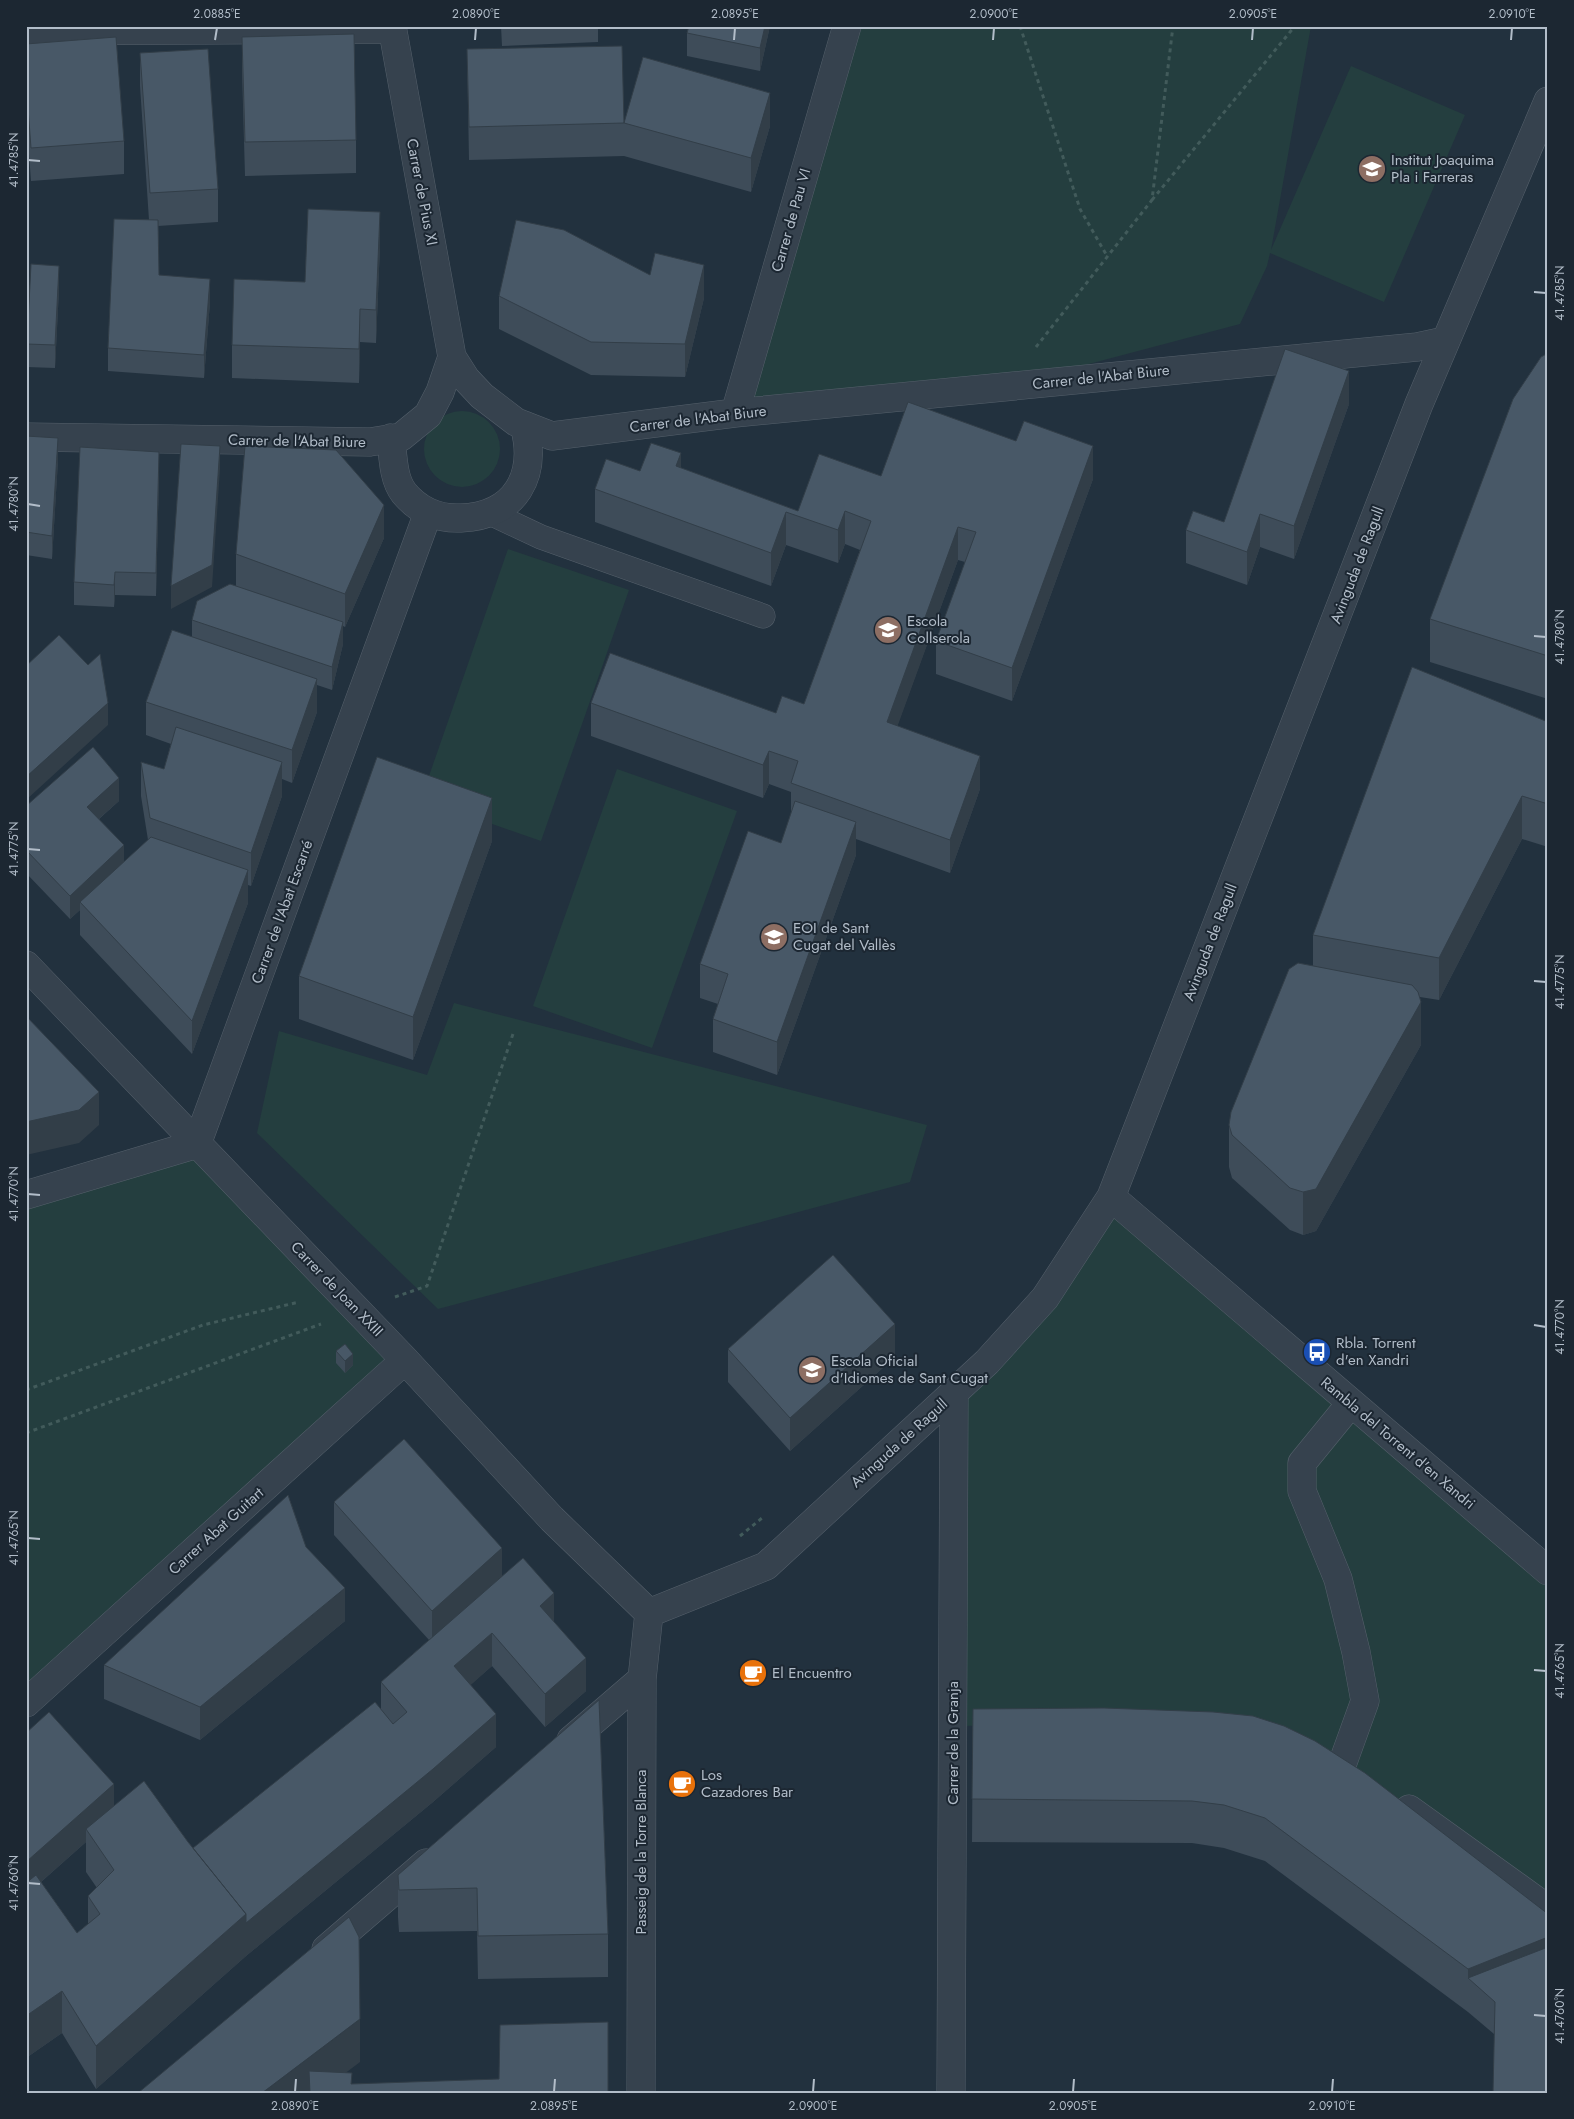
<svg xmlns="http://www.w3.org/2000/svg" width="1574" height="2119" viewBox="0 0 1574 2119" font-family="Jost,sans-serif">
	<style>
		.green { fill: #243e3f }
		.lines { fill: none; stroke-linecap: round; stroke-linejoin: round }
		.lane-casing { stroke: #55606b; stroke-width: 25 }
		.street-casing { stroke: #55606b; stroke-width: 29 }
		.path { stroke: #425b5b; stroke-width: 3; stroke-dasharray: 4 4; stroke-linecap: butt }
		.lane { stroke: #36424e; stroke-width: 24 }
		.street { stroke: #36424e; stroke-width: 28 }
		.wall { fill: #3e4c59; fill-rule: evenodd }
		.shaded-wall { fill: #323e48 }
		.building { fill: #485867; stroke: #323e48 }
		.ticks { fill: none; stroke: #b2bdc9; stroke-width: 2 }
		.labels { text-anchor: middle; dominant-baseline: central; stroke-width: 4; stroke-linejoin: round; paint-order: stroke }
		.poi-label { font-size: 15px; fill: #b2bdc9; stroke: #1c2732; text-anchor: start }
		.street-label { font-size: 15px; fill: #b2bdc9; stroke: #1c2732 }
		.neatline { fill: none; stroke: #b2bdc9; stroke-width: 2 }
		.ticks-label { font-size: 12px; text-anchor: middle; fill: #b2bdc9 }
	</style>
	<rect width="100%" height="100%" fill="#22313e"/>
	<!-- green -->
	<path class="green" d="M846,26H1311L1271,250L1351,66L1465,115L1384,302L1270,253L1267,266L1240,324L1006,386L735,413Z
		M424 449a38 38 0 1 1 76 0a38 38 0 1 1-76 0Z
		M508,549L629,590L541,841L421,799Z
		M617,769L737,811L652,1048L533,1006Z
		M454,1003L927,1125L910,1182L438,1309L257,1133L279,1031L427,1075Z
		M197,1144L405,1360L26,1701V1194Z
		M1111,1197L1548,1571V1909L1215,1723L953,1726L954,1393Z"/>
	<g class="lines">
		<defs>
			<path id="lane" d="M490,513L541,537L763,616"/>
			<path id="street" d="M392,26L452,357L466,379L482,396L516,422L552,436L735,413L1417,347L1445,341
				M26,31L392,29
				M735,413L847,26
				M26,437L370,442L401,437L428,415L440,392L452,357
				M391,438C393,456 393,479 404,493C419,511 439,519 461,518C516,516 538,475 524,425
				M26,965L405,1360L552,1519L649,1613
				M197,1144L428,513
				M26,1195L197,1144
				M1111,1197L1548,1571
				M649,1613L766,1566L987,1362L1045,1298L1111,1197L1419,404L1548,101
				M26,1703L405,1360
				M571,1740L642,1679
				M1343,1762L1365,1701L1356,1652L1338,1579L1302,1491V1463L1351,1403
				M1409,1809L1548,1909
				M326,1949L426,1863
				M641,2093L642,1679L649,1613
				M951,2093L954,1393"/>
		</defs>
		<!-- lane casing -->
		<use href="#lane" class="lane-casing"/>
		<!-- street casing -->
		<use href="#street" class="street-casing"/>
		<!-- path -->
		<path class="path" d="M1020,26L1080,209L1107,256
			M1152,200L1295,26
			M1036,347L1152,200L1173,26
			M395,1297L427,1286L513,1034
			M26,1390L203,1325L299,1302
			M26,1433L321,1324
			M740,1536L762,1518"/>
		<!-- lane -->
		<use href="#lane" class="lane"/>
		<!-- street -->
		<use href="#street" class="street"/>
	</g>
	<!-- wall -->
	<path class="wall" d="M501,26H598V42L502,46Z
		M689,26H770L760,71L687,56V33Z
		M242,37L356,140V173L245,176L242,70Z
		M26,44L124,141V174L31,181L26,114Z
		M467,49L624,123L770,126L751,192L624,156L469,160Z
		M140,53L218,189V222L158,226L159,275L210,302L204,378L108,371V348L149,220L140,86Z
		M380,245L376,343L360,342L359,383L232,378V345L305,282Z
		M650,275L704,298L685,377L591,375L499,329V296Z
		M59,289L55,368L27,367V344Z
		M1548,353V699L1430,662V619Z
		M1349,404L1294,559L1260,547L1247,585L1186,563V530L1224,522Z
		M26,436L58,460L52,559L26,555Z
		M681,468L798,511L881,476L1093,479L1012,701L936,674V641L965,562L958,560L897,726L980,789L950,873L856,839V855L777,1075L713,1052V1019L718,1004L700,998V964L781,843L791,814V792L769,784L763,798L591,736V703L776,713L804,704L860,550L845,544L838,563L786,545L771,586L595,522V489L640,471Z
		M159,475L156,596L115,595L114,607L74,605V582Z
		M384,538L345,627L343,626V644L332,690L317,685V712L292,783L282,779V796L251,886L248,885V903L192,1054L80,935V910L70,919L26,873V806L119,801L99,819L124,862L148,840L141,796V762L164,769L171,744L146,735V702L192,637V620L236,586V554Z
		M1548,722V847L1522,839L1439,1000L1420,997L1421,1045L1316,1231L1303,1235L1290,1230L1232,1178L1229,1167V1125L1313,966V935Z
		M492,841L413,1060L299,1019V976Z
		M728,1349L895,1357L790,1451L728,1382Z
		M336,1351L353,1365L345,1373L336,1363Z
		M334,1502L502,1577L554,1622L586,1691L545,1727L492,1666L470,1685L496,1747L433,1802L246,1956L96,2089L62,2033L26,2058V1733L114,1806L188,1842L193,1848L381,1709V1682L429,1640L334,1535ZM86,1842V1872L97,1888L88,1896V1924L77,1933L41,1882Z
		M306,1547L345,1621L200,1740L104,1699V1665Z
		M599,1700L608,1934V1977L478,1979L477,1931L399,1932L398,1917V1875Z
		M973,1709L1548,1914L1494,2034L1468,2012L1265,1861L1224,1848L1192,1843L972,1842Z"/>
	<!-- shaded-wall -->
	<path class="shaded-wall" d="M765,26H770L760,71V48Z
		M770,93V126L751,192V158Z
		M380,212V245L376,343V310Z
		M704,265V298L685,377V344Z
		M59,266V289L55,368V345Z
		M210,279V302L204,378V355Z
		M360,309V342L359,383V349Z
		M1349,371V404L1294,559V526Z
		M58,438V460L52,559V536Z
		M220,446V469L212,587L171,609V586Z
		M1093,446V479L1012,701V668Z
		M159,452V475L156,596V573Z
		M681,453V487L676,466Z
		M384,505V538L345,627V594Z
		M845,511V544L838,563V530Z
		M786,512V545L771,586V553Z
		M1260,514V547L1247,585V552Z
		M958,527V560L887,755V722Z
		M115,572V595L114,607V585Z
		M343,622V644L332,690V667Z
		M28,637V660L26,661V638Z
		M317,679V712L292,783V750Z
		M108,703V725L26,800V777Z
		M769,751V784L763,798V765Z
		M980,756V789L950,873V840Z
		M282,762V796L251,886V853Z
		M119,778V801L87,829V807Z
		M1522,796V839L1439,1000V958Z
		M492,798V841L413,1060V1017Z
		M856,822V855L777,1075V1042Z
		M124,845V868L80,902V910L70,919V896Z
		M248,870V903L192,1054V1021Z
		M1421,1002V1045L1316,1231L1303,1235V1192Z
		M99,1092V1125L79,1143L26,1155V1122Z
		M895,1324V1357L790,1451V1418Z
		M353,1354V1365L345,1373V1361Z
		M502,1548V1581L432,1644V1611Z
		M345,1588V1621L200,1740V1707Z
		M554,1593V1626L540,1606Z
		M492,1633V1666L454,1700V1666Z
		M586,1658V1691L545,1727V1694Z
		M496,1714V1747L433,1802L246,1956L96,2089V2046L246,1914Z
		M114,1784V1817L86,1829V1842L26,1895V1862Z
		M1548,1937V1980L1468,1978V1969Z
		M62,1991V2033L26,2058V2016Z
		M360,2019V2062L319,2093H262Z"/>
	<!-- building -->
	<path class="building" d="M689,26H765L760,48L687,33Z
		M354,34L356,140L245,142L242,37Z
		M116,37L124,141L31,148L26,81V44Z
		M622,46L624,123L469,127L467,49Z
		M208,49L218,189L150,193L140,53Z
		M643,57L770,93L751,158L624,123Z
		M308,209L380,212L376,310L360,309L359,349L232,345L234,279L305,282Z
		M114,219L158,220L159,275L210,279L204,355L108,348Z
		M516,220L564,230L650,275L655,253L704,265L685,344L591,342L499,296Z
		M31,264L59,266L55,345L27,344Z
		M1285,349L1349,371L1294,526L1260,514L1247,552L1186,530L1193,511L1224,522Z
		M1548,353V656L1430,619L1513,399L1541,357Z
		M908,402L1016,441L1024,421L1093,446L1012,668L936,641L976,532L958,527L887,722L980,756L950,840L791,783L798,761L769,751L763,765L591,703L610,653L776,713L782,696L804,704L871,521L845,511L838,530L786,512L771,553L595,489L606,459L640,471L651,443L681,453L676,466L798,511L819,454L881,476Z
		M26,436L58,438L52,536L26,532Z
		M181,444L220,446L212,565L171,586Z
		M245,446L336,450L384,505L345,594L236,554Z
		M80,447L159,452L156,573L115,572L114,585L74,582Z
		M230,584L343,622L332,667L192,620L197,601Z
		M172,630L317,679L292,750L146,702Z
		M59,635L88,665L100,654L108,703L26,777V666Z
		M1412,667L1548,722V804L1522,796L1439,958L1313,935Z
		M176,727L282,762L251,853L150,818L141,762L164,769Z
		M93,747L119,778L87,807L124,845L70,896L26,850V806Z
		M377,757L492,798L413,1017L299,976Z
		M795,801L856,822L777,1042L713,1019L728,974L700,964L748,831L781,843Z
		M151,837L248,870L192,1021L80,902Z
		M1298,963L1412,985L1418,992L1421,1002L1316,1189L1303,1192L1290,1188L1232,1135L1229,1125L1231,1112L1289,969Z
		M26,1016L99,1092L79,1110L26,1122Z
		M833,1255L895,1324L790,1418L728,1349Z
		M345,1344L353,1354L345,1361L336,1351Z
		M404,1439L502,1548L432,1611L334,1502Z
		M288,1495L306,1547L345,1588L200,1707L104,1665Z
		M523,1558L554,1593L540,1606L586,1658L545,1694L492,1633L454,1666L496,1714L433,1769L246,1923V1914L193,1848L375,1702L393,1724L407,1712L381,1682Z
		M599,1700L608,1934L478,1936L477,1888L399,1890L398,1875Z
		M1104,1708L1213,1712L1253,1716L1284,1726L1315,1741L1365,1773L1548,1914V1937L1468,1969L1265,1818L1224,1805L1192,1801L972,1799L973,1709Z
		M49,1712L114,1784L26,1862V1733Z
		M144,1781L188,1842L246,1914L96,2046L62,1991L26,2016V1883L36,1875L77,1933L100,1914L88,1896L114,1870L86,1829Z
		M349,1917L359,1937L360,2019L262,2093H138Z
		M1548,1947V2093H1493L1495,2002L1468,1978Z
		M608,2022V2093H310L309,2071L352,2073L351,2084L499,2079L500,2025Z"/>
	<!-- ticks -->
	<path class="ticks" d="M215,40L217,28M475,40L476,28M734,40L735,28M993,40L994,28M1252,40L1253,28M1511,40L1512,28M28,160L40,161M1534,292L1546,293M28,504L40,506M1534,636L1546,637M28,849L40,850M1534,981L1546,982M28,1194L40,1195M1534,1325L1546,1327M28,1538L40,1539M1534,1670L1546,1671M28,1883L40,1884M1534,2015L1546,2016M295,2092L296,2079M554,2092L555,2079M813,2092L814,2079M1073,2092L1074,2079M1332,2092L1333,2079"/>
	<!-- icons -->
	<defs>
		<symbol id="school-disc" viewBox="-11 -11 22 22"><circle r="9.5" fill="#8d6e63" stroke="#1c2732"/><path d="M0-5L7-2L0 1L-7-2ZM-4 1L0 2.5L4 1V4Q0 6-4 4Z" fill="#fff"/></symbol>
		<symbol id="bus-disc" viewBox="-11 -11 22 22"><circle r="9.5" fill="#1a4fb4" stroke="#1c2732"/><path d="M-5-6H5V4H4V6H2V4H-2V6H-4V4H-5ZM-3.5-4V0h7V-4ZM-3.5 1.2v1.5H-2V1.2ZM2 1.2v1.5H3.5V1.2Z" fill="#fff"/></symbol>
		<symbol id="university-disc" viewBox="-11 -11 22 22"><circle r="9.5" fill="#8d6e63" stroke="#1c2732"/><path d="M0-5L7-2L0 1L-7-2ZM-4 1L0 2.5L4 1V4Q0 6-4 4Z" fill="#fff"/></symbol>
		<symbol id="cafe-disc" viewBox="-11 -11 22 22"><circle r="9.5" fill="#e8710a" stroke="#1c2732"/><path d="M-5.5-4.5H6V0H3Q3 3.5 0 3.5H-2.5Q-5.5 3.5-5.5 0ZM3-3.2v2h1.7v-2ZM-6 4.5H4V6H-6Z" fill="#fff"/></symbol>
	</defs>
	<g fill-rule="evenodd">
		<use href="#school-disc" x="1356" y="153" width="32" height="32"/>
		<use href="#school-disc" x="872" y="614" width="32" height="32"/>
		<use href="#school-disc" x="758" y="921" width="32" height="32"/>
		<use href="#bus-disc" x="1301" y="1336" width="32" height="32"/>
		<use href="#university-disc" x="796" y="1354" width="32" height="32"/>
		<use href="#cafe-disc" x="737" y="1657" width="32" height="32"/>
		<use href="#cafe-disc" x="666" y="1768" width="32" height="32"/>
	</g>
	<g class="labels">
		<!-- poi labels -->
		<g class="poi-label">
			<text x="1391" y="160">Institut Joaquima<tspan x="1391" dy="17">Pla i Farreras</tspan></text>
			<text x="907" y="621">Escola<tspan x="907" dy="17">Collserola</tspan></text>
			<text x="793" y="928">EOI de Sant<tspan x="793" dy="17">Cugat del Vallès</tspan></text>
			<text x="1336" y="1343">Rbla. Torrent<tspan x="1336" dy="17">d'en Xandri</tspan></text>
			<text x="831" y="1361">Escola Oficial<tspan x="831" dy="17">d'Idiomes de Sant Cugat</tspan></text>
			<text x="772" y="1673">El Encuentro</text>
			<text x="701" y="1775">Los<tspan x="701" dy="17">Cazadores Bar</tspan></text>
		</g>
		<!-- street labels -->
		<g class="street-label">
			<text transform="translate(422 192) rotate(79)">Carrer de Pius XI</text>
			<text transform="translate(791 220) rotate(-74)">Carrer de Pau VI</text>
			<text transform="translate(1101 377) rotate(-6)">Carrer de l'Abat Biure</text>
			<text transform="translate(698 419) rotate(-7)">Carrer de l'Abat Biure</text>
			<text transform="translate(297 441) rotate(1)">Carrer de l'Abat Biure</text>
			<text transform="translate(1357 565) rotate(-69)">Avinguda de Ragull</text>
			<text transform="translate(282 912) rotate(-70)">Carrer de l'Abat Escarré</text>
			<text transform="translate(1210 942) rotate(-69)">Avinguda de Ragull</text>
			<text transform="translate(337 1289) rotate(46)">Carrer de Joan XXIII</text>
			<text transform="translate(899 1443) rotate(-42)">Avinguda de Ragull</text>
			<text transform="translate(1398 1443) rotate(40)">Rambla del Torrent d'en Xandri</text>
			<text transform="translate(216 1531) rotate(-42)">Carrer Abat Guitart</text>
			<text transform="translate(953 1743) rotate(-90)">Carrer de la Granja</text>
			<text transform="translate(641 1852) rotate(-90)">Passeig de la Torre Blanca</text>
		</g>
	</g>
	<!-- border -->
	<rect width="1574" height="2119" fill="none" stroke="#1c2732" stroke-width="55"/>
	<rect x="28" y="28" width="1518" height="2064" class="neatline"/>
	<g class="ticks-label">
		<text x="217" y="18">2.0885°E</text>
		<text x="476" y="18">2.0890°E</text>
		<text x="735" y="18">2.0895°E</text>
		<text x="994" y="18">2.0900°E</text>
		<text x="1253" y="18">2.0905°E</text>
		<text x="1512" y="18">2.0910°E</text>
		<text transform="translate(14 160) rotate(-90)" y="4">41.4785°N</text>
		<text transform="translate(1560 293) rotate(-90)" y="4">41.4785°N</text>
		<text transform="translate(14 504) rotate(-90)" y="4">41.4780°N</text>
		<text transform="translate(1560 637) rotate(-90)" y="4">41.4780°N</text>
		<text transform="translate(14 849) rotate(-90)" y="4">41.4775°N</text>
		<text transform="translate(1560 982) rotate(-90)" y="4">41.4775°N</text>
		<text transform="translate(14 1194) rotate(-90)" y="4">41.4770°N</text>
		<text transform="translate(1560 1327) rotate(-90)" y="4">41.4770°N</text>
		<text transform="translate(14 1538) rotate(-90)" y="4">41.4765°N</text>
		<text transform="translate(1560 1671) rotate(-90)" y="4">41.4765°N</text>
		<text transform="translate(14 1883) rotate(-90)" y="4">41.4760°N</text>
		<text transform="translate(1560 2016) rotate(-90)" y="4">41.4760°N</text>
		<text x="295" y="2110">2.0890°E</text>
		<text x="554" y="2110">2.0895°E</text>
		<text x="813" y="2110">2.0900°E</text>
		<text x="1073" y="2110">2.0905°E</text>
		<text x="1332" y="2110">2.0910°E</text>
	</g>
</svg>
